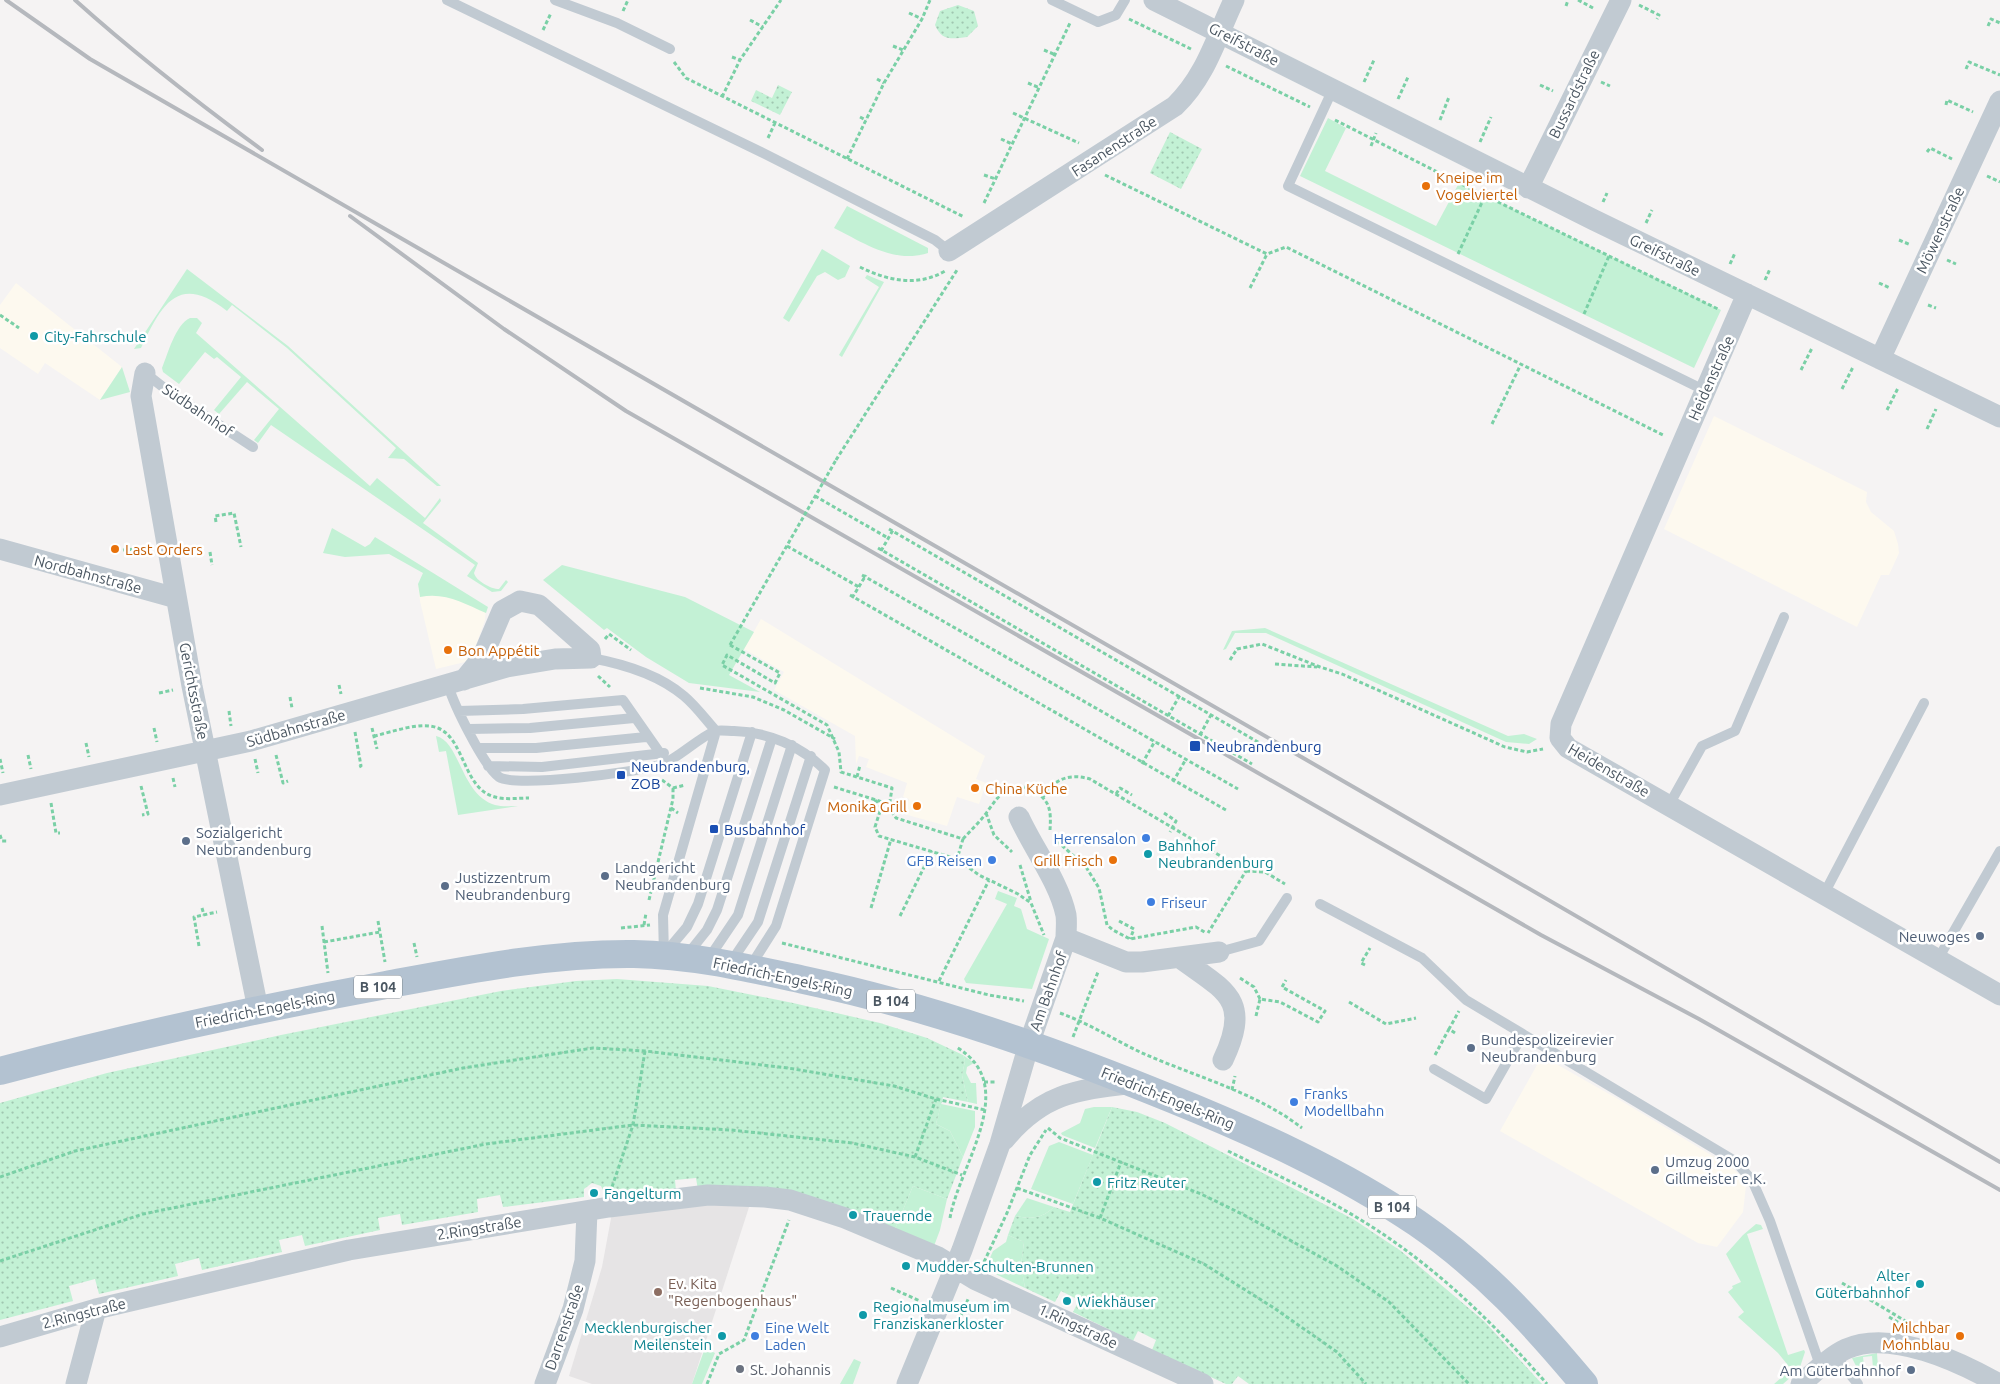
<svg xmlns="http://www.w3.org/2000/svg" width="2000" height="1384" viewBox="0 0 2000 1384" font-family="Ubuntu,sans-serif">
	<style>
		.commercial { fill: #fdf9ef }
		.education { fill: #e6e4e5 }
		.grass { fill: #c3f1d5 }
		.park { fill: url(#park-dots) }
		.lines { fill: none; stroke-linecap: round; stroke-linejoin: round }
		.path { stroke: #7ad0a6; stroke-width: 3; stroke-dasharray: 4 2.5; stroke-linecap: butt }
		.service { stroke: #c1cad2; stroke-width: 10 }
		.minor { stroke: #c1cad2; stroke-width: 21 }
		.primary { stroke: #b3c2d1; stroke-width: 28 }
		.rail { stroke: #b5b8bd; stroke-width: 4 }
		.path-bridge { stroke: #7ad0a6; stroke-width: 3; stroke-dasharray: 4 2.5; stroke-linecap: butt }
		.food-dot { fill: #e8710a; stroke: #fff; stroke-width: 2 }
		.culture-dot { fill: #0f9aa8; stroke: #fff; stroke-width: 2 }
		.transit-dot { fill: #1a4fb4; stroke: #fff; stroke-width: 2 }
		.shop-dot { fill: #3f7fe0; stroke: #fff; stroke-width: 2 }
		.service-dot { fill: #5c6f8a; stroke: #fff; stroke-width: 2 }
		.education-dot { fill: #8d6e63; stroke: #fff; stroke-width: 2 }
		.worship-dot { fill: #6b7280; stroke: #fff; stroke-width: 2 }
		.labels { text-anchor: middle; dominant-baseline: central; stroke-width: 5; stroke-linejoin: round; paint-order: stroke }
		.shield { fill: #fff; stroke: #808990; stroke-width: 1 }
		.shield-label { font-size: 14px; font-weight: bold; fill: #4a5661 }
		.street-label { font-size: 15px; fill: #4a5661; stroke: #fff }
		.food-label { font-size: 15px; fill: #c56008; stroke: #fff; text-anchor: start }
		.culture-label { font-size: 15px; fill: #0d838f; stroke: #fff; text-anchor: start }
		.transit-label { font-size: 15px; fill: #164399; stroke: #fff; text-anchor: start }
		.service-label { font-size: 15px; fill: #4e5e75; stroke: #fff; text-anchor: start }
		.shop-label { font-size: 15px; fill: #366cbe; stroke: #fff; text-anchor: start }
		.education-label { font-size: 15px; fill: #785e54; stroke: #fff; text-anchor: start }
		.worship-label { font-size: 15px; fill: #5b616d; stroke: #fff; text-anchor: start }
	</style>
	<defs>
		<pattern id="park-dots" width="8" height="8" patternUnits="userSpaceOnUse" patternTransform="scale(1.25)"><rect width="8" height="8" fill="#c3f1d5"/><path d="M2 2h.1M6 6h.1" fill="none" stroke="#a0c6b0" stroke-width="1.8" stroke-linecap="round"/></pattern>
	</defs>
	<rect width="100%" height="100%" fill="#f5f3f3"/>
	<!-- commercial -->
	<path class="commercial" d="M16,283L122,367L100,400L45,363L38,374L0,348V305Z
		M1714,416L1867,492L1866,502L1871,512L1894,531L1898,544L1899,553L1889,575H1881L1857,627L1664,529Z
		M418,584L486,608L485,620L475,648L465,662L436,669L420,601Z
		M761,619L985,756L976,779L986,783L979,804L957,797L947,826L904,814L909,799L903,797L907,783L866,767L869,759L859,756L856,764L855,736L774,690L784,672L744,649Z
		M1542,1056L1618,1099L1731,1167L1740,1175L1746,1186L1743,1212L1717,1247L1698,1243L1500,1131Z"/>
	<!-- education -->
	<path class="education" d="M703,1202L750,1204L692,1384H592L569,1376L602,1267L612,1213Z"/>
	<!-- grass -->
	<path class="grass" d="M1328,118L1346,128L1325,171L1436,226L1459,183L1721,310L1694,368L1300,176Z
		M847,206L928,248V253C894,264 864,243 834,228Z
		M822,249L850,266L845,277L838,280L825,272L817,276L789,322L783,318Z
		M187,269L288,346L441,486H437L404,459L388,458L396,448L287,348L232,305L227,311C179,273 162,303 141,348L134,349Z
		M867,275L884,282L842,357L839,355L879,287L865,278Z
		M190,318H197L202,323L196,333L370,486L377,478L425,518L440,498L441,501L423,523L478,563L474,573C476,581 491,589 499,589L506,580L508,582L501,591L492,592L467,576L475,565L271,425L258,443L254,440L279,409L247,382L219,414L214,410L241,377L217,357L214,359L205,352L179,384L163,372L162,368C168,354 175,325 190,318Z
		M122,367L130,392L100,400Z
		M332,528L365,547L370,544L375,537L488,607L486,613C463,603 445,592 420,597L418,584L423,573L389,554L345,557L323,553Z
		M562,565L685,597L754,632L729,675L760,692L689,683L646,657L607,628L604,630L543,580Z
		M1265,628L1508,736L1524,734L1537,739L1529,744L1506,742L1266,633H1235L1226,649L1223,650L1232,631Z
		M436,736C460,741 461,795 495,805C502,807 511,806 518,806L458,815L446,751L439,752Z
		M998,891L1017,898L1014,906L1021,909L1027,929L1049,939L1032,989L966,983L964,979L1007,904L995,899Z
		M963,1055L974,1063L967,1067L966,1073L971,1083H976L977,1104L968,1102L962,1075L965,1061Z
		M941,1104L975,1111V1127L963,1157L950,1131L936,1124Z
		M1094,1107H1112L1095,1148L1062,1135L1061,1133L1080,1123L1085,1109Z
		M1059,1142L1093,1155L1073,1204L1031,1189L1049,1146Z
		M913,1186L947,1199L940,1230L934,1246L895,1229Z
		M1027,1198L1054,1207C1041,1219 1032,1219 1015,1216Z
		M1756,1224L1761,1225L1763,1229L1747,1234L1788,1355L1804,1350L1805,1352L1799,1370L1783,1384H1774L1791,1369L1778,1353L1738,1317L1744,1312L1728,1292L1733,1288L1732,1286L1741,1282L1726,1254L1743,1235Z
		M1008,1235L1024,1242L1021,1265L1025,1288L985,1269L993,1251L1006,1242Z
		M705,1348L715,1353L702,1384H692Z
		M1877,1353L1878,1367L1873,1368L1872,1356L1863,1357L1865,1373L1860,1374L1852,1358Z
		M854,1359L861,1362L853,1384H840Z"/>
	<!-- park -->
	<path class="park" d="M958,5L974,11L978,26L967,37C951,39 942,41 935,25L940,11Z
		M778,85L792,92L780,115L751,101L756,90L772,98Z
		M1170,132L1202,149L1181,189L1150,173Z
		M617,979L708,986L793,1003L880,1023L927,1038L963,1055L965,1061L962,1075L968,1102L943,1097L936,1124L950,1131L963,1157L947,1199L913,1186L895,1229L698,1190L696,1178L675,1180L676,1191L603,1199L604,1192L601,1186L592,1183L584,1189V1197L503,1207L500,1195L477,1199L478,1212L402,1225L400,1214L378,1218L380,1230L305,1246L302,1235L279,1240L282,1252L202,1270L199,1258L175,1264L178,1276L99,1294L95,1279L69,1286L73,1301L0,1320V1103L107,1073L281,1035L501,991L576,981Z
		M1112,1107L1137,1112L1165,1123L1353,1219L1401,1251L1484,1321L1542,1384H1249L1238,1376L1232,1384H1226L1152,1350L1156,1340L1138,1331L1133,1341L1073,1312L1079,1300L1061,1291L1055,1302L1025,1288L1021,1265L1024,1242L1008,1235L1015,1216C1032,1219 1041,1219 1054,1207L1070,1212Z"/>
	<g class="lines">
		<!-- path -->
		<path class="path" d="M1578,0L1595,9
			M1639,5L1659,15L1657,19
			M1566,6L1568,0
			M623,11L628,0
			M909,13L922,19
			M1129,19L1191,49
			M750,20L763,27
			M1988,26L1991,19L2000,23
			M543,30L551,13
			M893,46L903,50
			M1044,50L1056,55
			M732,57L740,60
			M674,62L686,78L964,217
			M1226,66L1310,107
			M1966,69L1969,62L2000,75
			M877,79L884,83
			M1364,82L1374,60
			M1601,82L1610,86
			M1028,83L1040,88
			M1540,85L1553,91
			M722,97L740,60L781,0
			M1398,99L1408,77
			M1946,105L1947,100L1973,112
			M1013,113L1079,143
			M860,117L866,120
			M1335,120L1459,183L1718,309
			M1440,120L1449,97
			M768,138L775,123
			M1001,139L1012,144
			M1480,142L1491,117
			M1371,146L1376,133
			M1927,152L1930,148L1952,159
			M847,159L884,83L922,19L930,0
			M984,175L996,179
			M1105,175L1267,254L1286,247L1665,436
			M1987,176L2000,182
			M1603,202L1607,193
			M984,203L1070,23
			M1646,223L1652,210
			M1899,240L1911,245
			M1458,254L1485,196
			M1947,260L1956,264
			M1730,264L1735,253
			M860,267C888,281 918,287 945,271
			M1765,280L1770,269
			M1879,283L1890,288
			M1250,288L1267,254
			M1928,305L1936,308
			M1584,314L1609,256
			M0,315L19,328
			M1801,370L1812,348
			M1842,389L1853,367
			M1887,410L1898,388
			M1492,424L1521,364
			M1927,429L1936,409
			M836,460L957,270
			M815,496L888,538
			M216,522L215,516L234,513L241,547
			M889,529L1263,745
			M787,546L859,587
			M878,548L1252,764
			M123,550L147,548
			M881,551L893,530
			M210,552L212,565
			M862,575L1238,789
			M850,595L1226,810
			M852,598L866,575
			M605,639L609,634L631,650
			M730,645L780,673L775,683L727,655L722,665L827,725L839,752L841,772L892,788L889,808L896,818L963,839L957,859
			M1230,660L1237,649L1262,644L1320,667L1342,674L1505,747L1527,752L1543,749
			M1275,664L1317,667
			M598,676L610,687
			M339,685L341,694
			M700,688L753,697L784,710L835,739
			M159,693L173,690
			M290,697L292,708
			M229,711L231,726
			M1168,716L1180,695
			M154,728L157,742
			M372,728L377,749
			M355,732L361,766L357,768
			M1200,735L1212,713
			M374,736C393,732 420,721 438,728C465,739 463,789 495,797C505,800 519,798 529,798
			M86,743L89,757
			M28,755L31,769
			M276,755L283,783L288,781
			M0,759L3,773
			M255,759L258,773
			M1142,764L1155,741
			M857,777L860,765
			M173,778L175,787
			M662,780L673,788
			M1173,782L1186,759
			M141,786L148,814L142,815
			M834,787L889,804
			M673,788L685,785
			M1116,794L1120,788L1132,795
			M1043,797C1054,779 1069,773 1090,779L1246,871L1208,933
			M875,800L881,808L875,827L879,836L957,859L979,875L1018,894L1031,903L1044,935
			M51,803L56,833H60
			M671,808L678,813
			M986,813L994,835L1012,852
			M1164,813L1176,821L1170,832
			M0,835L2,841H8
			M963,839C971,830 980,822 987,812C1000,794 1011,776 1037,793C1051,802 1051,814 1050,830
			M1057,841L1086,867L1099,888L1107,925L1113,930L1130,939L1196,927L1206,933
			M1020,865L1031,902
			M1246,871L1265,872L1285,884
			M649,900L673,799V788
			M202,908L204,915
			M871,908L891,839
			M900,916L932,851
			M378,921L385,962
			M1119,921L1134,929L1130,939
			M644,925L646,913
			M322,926L328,973
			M621,928L650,925
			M324,942L380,932
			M414,943L417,957
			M782,943L989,995L1024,1001
			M199,946L194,917L217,912
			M1365,965L1361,963L1370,948
			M1240,978L1254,987L1260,999
			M939,981L989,880
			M1349,1002L1386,1024L1416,1018
			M1060,1013C1088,1023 1113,1039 1140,1052C1193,1076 1256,1092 1302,1128
			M1256,1016L1260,999L1280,1002L1318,1022L1325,1011L1282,987L1286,980
			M1455,1033L1449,1029L1459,1011
			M1073,1037L1098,972
			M1435,1055L1449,1029
			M984,1082H997
			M1232,1090L1235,1076
			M1048,1128L1060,1138L1201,1194L1244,1215L1337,1266L1389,1302L1469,1384
			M1228,1151C1270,1172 1315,1192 1356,1217C1430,1261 1491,1320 1547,1384
			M915,1157L936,1099
			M0,1177L75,1151L463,1068L593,1048L645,1051L788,1068L894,1086L936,1099L985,1110
			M612,1187L633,1125L645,1051
			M1017,1188L1100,1218L1204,1264L1274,1308L1337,1352L1366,1384
			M950,1218C959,1165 1022,1085 956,1047
			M1100,1218L1121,1162
			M0,1261L143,1214L486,1144L633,1125L731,1130L852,1143L915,1157L962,1175
			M984,1262L1007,1213L1030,1155L1046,1130
			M1842,1283L1912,1325
			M891,1288L920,1301
			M1889,1317L1899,1323
			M957,1319L960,1318L969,1297
			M1870,1373L1877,1372
			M707,1384L719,1354L744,1340L789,1220"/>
		<!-- service -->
		<path class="service" d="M447,0L761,152L935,240L949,251
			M555,0L617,23L670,49
			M1052,0L1098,22L1116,15L1125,0
			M1333,89L1288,186L1706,391
			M145,373L172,394L253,447
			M591,658C624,664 658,674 684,696C696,706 706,720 716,731
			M448,685C454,705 483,765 499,777C516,788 637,772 660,765C675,761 698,738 715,731C720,730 728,731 734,731C768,732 801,746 825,770L776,926L750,967
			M459,711L523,709L623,700L660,753
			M469,729L530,728L634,718
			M478,748H536L646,737
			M488,766L542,767L664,753
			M1669,805L1702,746L1735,731L1784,617
			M1824,894L1924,703
			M1320,904L1422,958L1466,1000L1735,1161L1752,1180L1770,1221L1821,1368
			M666,952L687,927L698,904L752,732
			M1219,952L1259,941L1287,898
			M664,955L663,915L716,731
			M687,955L707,930L717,910L772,738
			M709,958L738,915L792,745
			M1938,959L2000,851
			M731,962L758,922L811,756
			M1434,1069L1486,1099L1523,1034
			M1835,1356L1858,1384"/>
		<!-- minor -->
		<path class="minor" d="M1154,0L1594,220L2000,417
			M1528,188L1621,0
			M949,251L1175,106C1206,76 1216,38 1234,0
			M1747,294L1561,724L1560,738L1568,748L2000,995
			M1880,359L2000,101
			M145,373L141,396L192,686L258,1009
			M0,549L176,598
			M0,795L251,741L507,667L555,659L591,658L590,650L539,605L520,601L502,611L482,658L464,680
			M1019,817C1033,848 1059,882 1066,915C1067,922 1066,931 1066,938L1126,962H1142L1219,952
			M1180,958C1225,991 1252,999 1223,1060
			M1004,1140C1043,1093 1076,1090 1134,1083
			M0,1337L96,1309L349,1250L609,1207L708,1195L765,1197L790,1200L845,1218L938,1257L976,1280L1203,1384
			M76,1384L96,1309
			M545,1384L573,1309L585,1261L587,1211
			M907,1384L962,1250L1000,1144L1029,1044L1066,938
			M1801,1384C1815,1372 1829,1357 1846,1349C1891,1329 1960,1362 1999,1384"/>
		<!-- primary -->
		<path class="primary" d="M0,1071C128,1037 256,1009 386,985C467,970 551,953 634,954C692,955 748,968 804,980C931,1007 1052,1050 1172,1099C1256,1133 1342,1172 1417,1223C1484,1269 1533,1323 1584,1384"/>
		<!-- rail -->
		<path class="rail" d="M6,0L90,59L1383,804L2000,1162
			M75,0C135,54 197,102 262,150
			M350,216L504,329L626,411L1541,935L1699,1019L2000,1190"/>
		<!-- path-bridge -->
		<path class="path-bridge" d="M730,645L836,460"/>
	</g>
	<!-- markers -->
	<g class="food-dot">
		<circle cx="1426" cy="186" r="5"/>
		<circle cx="115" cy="549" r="5"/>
		<circle cx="448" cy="650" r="5"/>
		<circle cx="975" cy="788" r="5"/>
		<circle cx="917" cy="806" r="5"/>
		<circle cx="1113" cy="860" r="5"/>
		<circle cx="1960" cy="1336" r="5"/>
	</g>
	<g class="culture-dot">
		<circle cx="34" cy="336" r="5"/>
		<circle cx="1148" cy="854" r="5"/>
		<circle cx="1097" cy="1182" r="5"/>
		<circle cx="594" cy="1193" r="5"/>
		<circle cx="853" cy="1215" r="5"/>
		<circle cx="906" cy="1266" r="5"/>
		<circle cx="1920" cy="1284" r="5"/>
		<circle cx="1067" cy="1301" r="5"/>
		<circle cx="863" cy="1315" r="5"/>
		<circle cx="722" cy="1336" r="5"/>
	</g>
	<g class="transit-dot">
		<rect x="1189" y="740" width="12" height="12" rx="2.5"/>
		<rect x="616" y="770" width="10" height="10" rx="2.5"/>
		<rect x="709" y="824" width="10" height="10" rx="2.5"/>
	</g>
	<g class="shop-dot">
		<circle cx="1146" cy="838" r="5"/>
		<circle cx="992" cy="860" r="5"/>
		<circle cx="1151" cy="902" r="5"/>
		<circle cx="1294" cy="1102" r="5"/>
		<circle cx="755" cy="1336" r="5"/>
	</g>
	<g class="service-dot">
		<circle cx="186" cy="841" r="5"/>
		<circle cx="605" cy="876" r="5"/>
		<circle cx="445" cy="886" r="5"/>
		<circle cx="1980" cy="936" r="5"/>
		<circle cx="1471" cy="1048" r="5"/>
		<circle cx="1655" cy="1170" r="5"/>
		<circle cx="1911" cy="1370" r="5"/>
	</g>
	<circle class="education-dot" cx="658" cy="1292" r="5"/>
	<circle class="worship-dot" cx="740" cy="1369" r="5"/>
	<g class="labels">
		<!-- shield labels -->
		<g class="shield">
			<rect x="354" y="975.5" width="48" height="23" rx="4"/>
			<rect x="867" y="989.5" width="48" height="23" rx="4"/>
			<rect x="1368" y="1195.5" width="48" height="23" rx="4"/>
		</g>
		<g class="shield-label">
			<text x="378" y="987">B 104</text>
			<text x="891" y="1001">B 104</text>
			<text x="1392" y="1207">B 104</text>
		</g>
		<!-- street labels -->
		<g class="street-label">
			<text transform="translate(1244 44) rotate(27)">Greifstraße</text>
			<text transform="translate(1574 94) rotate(-64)">Bussardstraße</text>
			<text transform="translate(1114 146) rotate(-33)">Fasanenstraße</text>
			<text transform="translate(1940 230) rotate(-65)">Möwenstraße</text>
			<text transform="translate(1665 255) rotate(26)">Greifstraße</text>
			<text transform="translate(1711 378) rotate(-66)">Heidenstraße</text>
			<text transform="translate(198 410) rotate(34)">Südbahnhof</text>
			<text transform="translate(88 574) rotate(15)">Nordbahnstraße</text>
			<text transform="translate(194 691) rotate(79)">Gerichtsstraße</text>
			<text transform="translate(296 728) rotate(-16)">Südbahnstraße</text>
			<text transform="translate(1609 770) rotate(30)">Heidenstraße</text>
			<text transform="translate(783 977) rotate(12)">Friedrich-Engels-Ring</text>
			<text transform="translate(1048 991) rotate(-70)">Am Bahnhof</text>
			<text transform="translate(265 1009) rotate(-11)">Friedrich-Engels-Ring</text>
			<text transform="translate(1168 1098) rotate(22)">Friedrich-Engels-Ring</text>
			<text transform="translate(479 1228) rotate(-9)">2.Ringstraße</text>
			<text transform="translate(84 1313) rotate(-14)">2.Ringstraße</text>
			<text transform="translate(1078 1326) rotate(25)">1.Ringstraße</text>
			<text transform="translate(564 1327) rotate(-71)">Darrenstraße</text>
		</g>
		<!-- food labels -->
		<g class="food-label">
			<text x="1436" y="177">Kneipe im<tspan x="1436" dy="17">Vogelviertel</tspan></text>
			<text x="125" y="549">Last Orders</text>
			<text x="458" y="650">Bon Appétit</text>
			<text x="985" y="788">China Küche</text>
			<text x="907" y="806" text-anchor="end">Monika Grill</text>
			<text x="1103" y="860" text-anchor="end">Grill Frisch</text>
			<text x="1950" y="1327" text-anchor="end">Milchbar<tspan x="1950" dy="17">Mohnblau</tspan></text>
		</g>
		<!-- culture labels -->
		<g class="culture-label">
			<text x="44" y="336">City-Fahrschule</text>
			<text x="1158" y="845">Bahnhof<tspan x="1158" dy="17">Neubrandenburg</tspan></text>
			<text x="1107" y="1182">Fritz Reuter</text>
			<text x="604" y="1193">Fangelturm</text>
			<text x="863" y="1215">Trauernde</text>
			<text x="916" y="1266">Mudder-Schulten-Brunnen</text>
			<text x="1910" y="1275" text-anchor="end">Alter<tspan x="1910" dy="17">Güterbahnhof</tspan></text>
			<text x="1077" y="1301">Wiekhäuser</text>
			<text x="873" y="1306">Regionalmuseum im<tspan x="873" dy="17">Franziskanerkloster</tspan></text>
			<text x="712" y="1327" text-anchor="end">Mecklenburgischer<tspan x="712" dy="17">Meilenstein</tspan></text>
		</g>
		<!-- transit labels -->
		<g class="transit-label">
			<text x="1206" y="746">Neubrandenburg</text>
			<text x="631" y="766">Neubrandenburg,<tspan x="631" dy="17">ZOB</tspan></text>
			<text x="724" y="829">Busbahnhof</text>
		</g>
		<!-- service labels -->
		<g class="service-label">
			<text x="196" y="832">Sozialgericht<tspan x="196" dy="17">Neubrandenburg</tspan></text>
			<text x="615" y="867">Landgericht<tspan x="615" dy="17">Neubrandenburg</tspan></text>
			<text x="455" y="877">Justizzentrum<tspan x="455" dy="17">Neubrandenburg</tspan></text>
			<text x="1970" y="936" text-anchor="end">Neuwoges</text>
			<text x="1481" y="1039">Bundespolizeirevier<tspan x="1481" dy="17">Neubrandenburg</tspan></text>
			<text x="1665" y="1161">Umzug 2000<tspan x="1665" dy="17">Gillmeister e.K.</tspan></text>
			<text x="1901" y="1370" text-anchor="end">Am Güterbahnhof</text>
		</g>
		<!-- shop labels -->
		<g class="shop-label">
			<text x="1136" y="838" text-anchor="end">Herrensalon</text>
			<text x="982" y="860" text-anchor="end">GFB Reisen</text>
			<text x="1161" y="902">Friseur</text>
			<text x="1304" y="1093">Franks<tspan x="1304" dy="17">Modellbahn</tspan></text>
			<text x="765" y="1327">Eine Welt<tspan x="765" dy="17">Laden</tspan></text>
		</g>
		<!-- education labels -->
		<g class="education-label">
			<text x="668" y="1283">Ev. Kita<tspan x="668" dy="17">"Regenbogenhaus"</tspan></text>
		</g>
		<!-- worship labels -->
		<g class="worship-label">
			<text x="750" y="1369">St. Johannis</text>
		</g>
	</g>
</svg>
